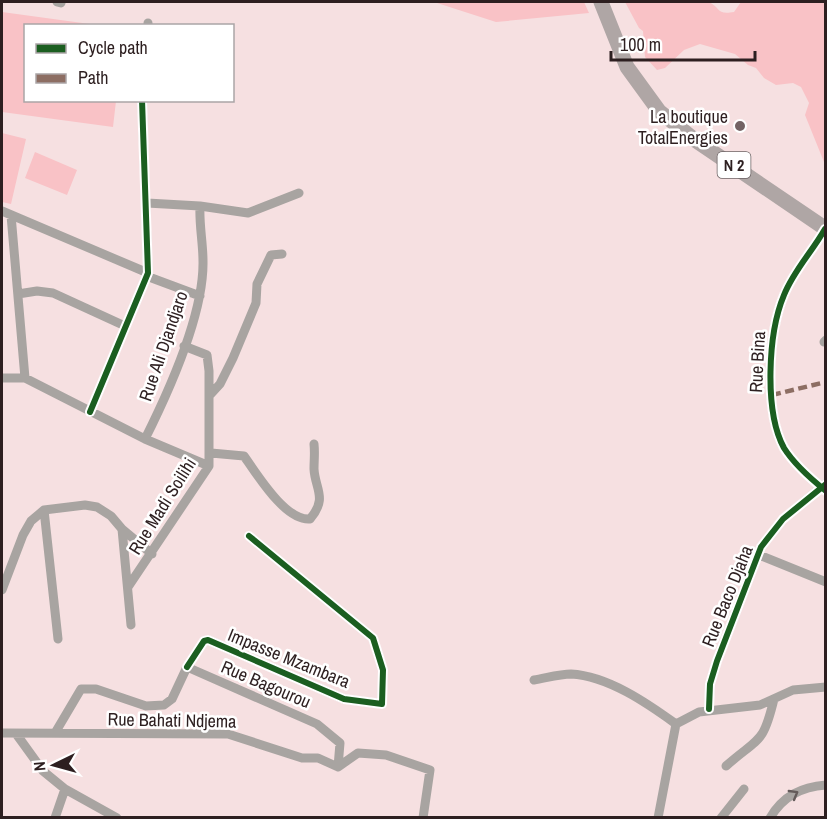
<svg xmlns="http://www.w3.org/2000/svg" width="827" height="819" viewBox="0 0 827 819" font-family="'Archivo Narrow',sans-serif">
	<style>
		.green { fill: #f9c2c6 }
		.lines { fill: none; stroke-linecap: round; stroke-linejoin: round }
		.street { stroke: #a8a4a1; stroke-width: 9 }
		.primary { stroke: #afa6a5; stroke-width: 15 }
		.quiet { stroke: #8d6e63; stroke-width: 4.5; stroke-dasharray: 9 4.5; stroke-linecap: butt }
		.cycleway-casing { stroke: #fff; stroke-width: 10 }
		.cycleway { stroke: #1b5e20; stroke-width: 6 }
		.oneway { stroke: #645b5a }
		.poi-dot { fill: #736364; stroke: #fff; stroke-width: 2 }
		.labels { text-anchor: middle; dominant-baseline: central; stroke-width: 5; stroke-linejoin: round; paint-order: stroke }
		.shield { fill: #fff; stroke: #6c6263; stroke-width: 1.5 }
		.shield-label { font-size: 16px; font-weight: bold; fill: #2d1f20 }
		.poi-label { font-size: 18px; fill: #2d1f20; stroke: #fff; text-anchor: end }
		.street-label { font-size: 18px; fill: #2d1f20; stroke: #fff }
	</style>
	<rect width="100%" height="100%" fill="#f6e0e1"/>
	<!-- green -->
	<path class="green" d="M434,2H584L589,13L496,22Z
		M625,2H709C721,8 716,15 734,12L741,2H825V177L824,162L805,115L809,103L801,87L793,83L776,85L764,78L756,68L748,65L735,54L700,44L684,50L665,68L657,70L645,57L643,31L639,28Z
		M2,12L97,25L26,26V100L116,101L113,127L2,112Z
		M2,133L26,139L11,204L2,202Z
		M35,152L77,170L67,195L25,178Z"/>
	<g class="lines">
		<!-- street -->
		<path class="street" d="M57,2L61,3
			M148,26V23
			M200,206L248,213L299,193
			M2,211L148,273L149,277L200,296
			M11,215L25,378
			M825,229C812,252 794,270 784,295C768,333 764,411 784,448C794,464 811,479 826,491
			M18,294L37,291L53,293L125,326
			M824,342L826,340
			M2,378H25L145,439L209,466
			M209,396L220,384L233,358L256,303L257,284L271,255L282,254
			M90,412L148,273L142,100
			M145,439C169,391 204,315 203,261C203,243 199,224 200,206L147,203
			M211,453L244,456C257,474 285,521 310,519C328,498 315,489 314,469C314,460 315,453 314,444
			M44,510L58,639
			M122,529L131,625
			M759,555L826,582
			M128,587L209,466V371L207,355L184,346
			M2,590L23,535L31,521L44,510L85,505L97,507L111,516L122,529L152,554
			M187,667L204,641L208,640L344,699L382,704L383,670L373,638L249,536
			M534,680C546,678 560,674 571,674C608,676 647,703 676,724
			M709,709L710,684L717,661L761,547L783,519L825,484
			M2,733L228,734L302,758H318L338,767
			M55,733L81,689H96L146,706L164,705L172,699L187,667L317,724L340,743L338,767
			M17,735L43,771L65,789L117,818
			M726,766C759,737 763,745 774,699
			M338,767L358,753L386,755L430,770L423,818
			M55,818L65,789
			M658,818L676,724L699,712L760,705L793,690L826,687
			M721,818L744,789
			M770,818C783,796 801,787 826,785"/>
		<!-- primary -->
		<path class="primary" d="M601,2L627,67L659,111L695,140L826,229"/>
		<!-- quiet -->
		<path class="quiet" d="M772,395L826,382"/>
		<defs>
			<path id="cycleway" d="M825,229C812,252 794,270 784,295C768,333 764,411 784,448C794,464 811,479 826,491
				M90,412L148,273L142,100
				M187,667L204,641L208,640L344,699L382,704L383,670L373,638L249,536
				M709,709L710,684L717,661L761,547L783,519L826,484"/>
		</defs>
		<!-- cycleway casing -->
		<use href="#cycleway" class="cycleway-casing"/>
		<!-- cycleway -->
		<use href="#cycleway" class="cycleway"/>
	</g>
	<!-- one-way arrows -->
	<defs><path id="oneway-chevron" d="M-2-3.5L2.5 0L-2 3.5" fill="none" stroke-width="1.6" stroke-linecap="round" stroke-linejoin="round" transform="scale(1.5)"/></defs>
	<use class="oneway" href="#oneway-chevron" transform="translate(794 794) rotate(-30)"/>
	<!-- markers -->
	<circle class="poi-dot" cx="740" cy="126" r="6"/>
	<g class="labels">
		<!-- shield labels -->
		<rect class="shield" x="717.5" y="152" width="33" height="26" rx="4.5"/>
		<g class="shield-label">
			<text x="734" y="165">N 2</text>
		</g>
		<!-- poi labels -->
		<g class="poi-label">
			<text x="728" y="116">La boutique<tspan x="728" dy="21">TotalEnergies</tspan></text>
		</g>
		<!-- street labels -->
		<g class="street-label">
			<text transform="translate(163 346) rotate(-71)">Rue Ali Djandjaro</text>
			<text transform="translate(757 362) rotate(-87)">Rue Bina</text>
			<text transform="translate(162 506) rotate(-58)">Rue Madi Soilihi</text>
			<text transform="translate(727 596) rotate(-68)">Rue Baco Djaha</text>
			<text transform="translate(289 658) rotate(22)">Impasse Mzambara</text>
			<text transform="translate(266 684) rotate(23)">Rue Bagourou</text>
			<text transform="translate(172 720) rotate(1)">Rue Bahati Ndjema</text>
		</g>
	</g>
	<!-- border -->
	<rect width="827" height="819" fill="none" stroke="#2d1f20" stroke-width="6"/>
	<!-- legend -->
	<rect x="24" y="24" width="210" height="78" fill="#ffffff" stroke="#aba5a6" stroke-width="1.5"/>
	<rect x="36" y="44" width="30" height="9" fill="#1b5e20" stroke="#aba5a6" stroke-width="1.5"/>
	<text x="78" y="54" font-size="18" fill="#2d1f20">Cycle path</text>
	<rect x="36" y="74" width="30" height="9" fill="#8d6e63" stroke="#aba5a6" stroke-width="1.5"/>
	<text x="78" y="84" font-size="18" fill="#2d1f20">Path</text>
	<!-- north arrow -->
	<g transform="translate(54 765) rotate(265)" stroke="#ffffff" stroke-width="4.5" paint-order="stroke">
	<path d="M0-4.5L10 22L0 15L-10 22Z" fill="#2d1f20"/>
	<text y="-9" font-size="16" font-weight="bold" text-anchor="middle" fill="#2d1f20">N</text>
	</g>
	<!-- scale -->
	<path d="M611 51v9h144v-9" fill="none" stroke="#2d1f20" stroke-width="3"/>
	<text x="620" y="51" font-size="18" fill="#2d1f20" stroke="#ffffff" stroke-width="4.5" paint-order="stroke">100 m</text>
</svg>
